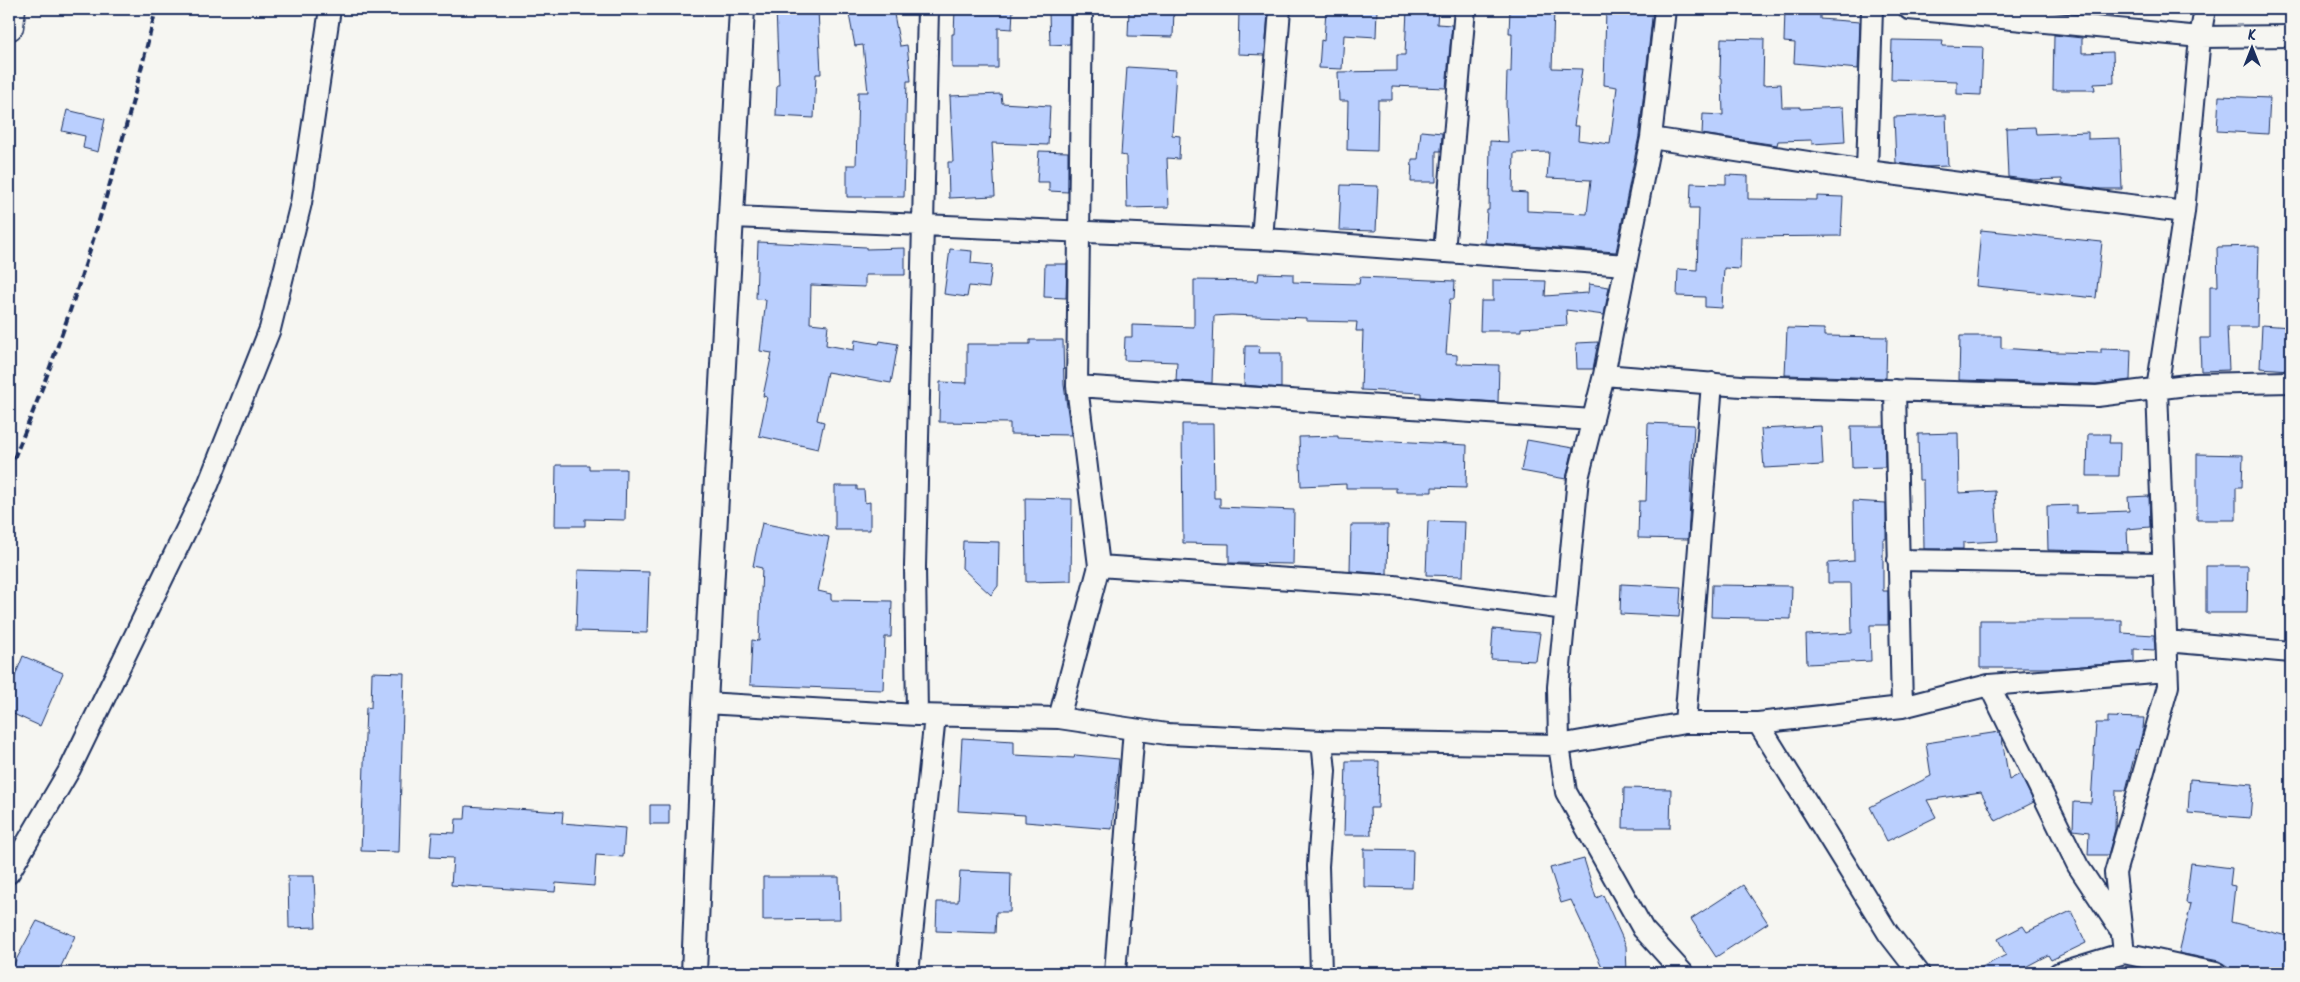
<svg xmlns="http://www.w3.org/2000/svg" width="2300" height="982" viewBox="0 0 2300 982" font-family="Kalam,sans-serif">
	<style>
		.building { fill: #bacffe; stroke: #1b2f5e; fill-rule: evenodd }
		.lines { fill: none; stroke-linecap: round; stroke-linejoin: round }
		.minor-casing { stroke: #1b2f5e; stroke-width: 24 }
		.tertiary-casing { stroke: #1b2f5e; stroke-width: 28 }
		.trunk-casing { stroke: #1b2f5e; stroke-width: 31 }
		.minor { stroke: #f6f6f2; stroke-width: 20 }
		.tertiary { stroke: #f6f6f2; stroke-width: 24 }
		.trunk { stroke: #f6f6f2; stroke-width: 28 }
		.rail { stroke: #1b2f5e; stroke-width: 4; stroke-dasharray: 8 4; stroke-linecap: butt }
	</style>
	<rect width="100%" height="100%" fill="#f6f6f2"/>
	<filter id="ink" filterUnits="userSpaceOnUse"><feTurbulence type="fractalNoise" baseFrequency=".02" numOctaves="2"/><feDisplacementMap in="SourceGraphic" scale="10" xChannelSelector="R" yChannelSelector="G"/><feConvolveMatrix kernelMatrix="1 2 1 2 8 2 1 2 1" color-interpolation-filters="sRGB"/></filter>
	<g filter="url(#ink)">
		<!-- building -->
		<path class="building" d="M776,9H818L821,74H816L814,118L776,116L777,85H779Z
			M848,9H893L900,46L907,45L911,81H907L904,197H847V165H856L858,92H868L863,45L855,46Z
			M955,9H1013L1012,29L998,28V68H952V34H954Z
			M1129,9H1174L1173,37L1128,36Z
			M1326,9H1377L1376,37L1344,35L1342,69L1319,68L1321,40L1324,41Z
			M1407,9H1438L1437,24L1452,25L1446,88L1392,86V100H1378L1377,151L1347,150L1348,101H1339L1338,72L1397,71V55H1405Z
			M1510,9H1554L1552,68L1582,69L1574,126H1579L1578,140L1610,144L1617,87L1604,85L1606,9H1653L1639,136L1616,252L1485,243L1487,210H1489L1490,141L1508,142L1506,104L1507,72H1511L1512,33H1509ZM1549,152L1547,178L1591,180L1587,214L1527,211V193L1513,192L1514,153Z
			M1785,9H1820V19L1860,22L1858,69L1794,63L1795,43L1784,42Z
			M2055,9H2083V14L2055,11Z
			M1239,10L1268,11L1265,55L1238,54Z
			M1070,12V44L1050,45L1049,13Z
			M2054,35L2082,38V53L2113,52L2114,83L2094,84L2095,90H2053Z
			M1721,38L1764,39L1763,85L1781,84L1782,107H1800V109L1843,107L1845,142L1812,144V140L1778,141L1777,145L1702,134L1703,114L1723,115L1722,78L1720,77Z
			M1892,40L1943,41L1942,46L1983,47L1981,95L1957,94V81L1891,79Z
			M1127,67L1176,70L1172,135L1180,136L1179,159L1167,158L1169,207L1127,208L1126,156L1121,155Z
			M1001,94L1002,103L1050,106L1048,145L992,143L995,196L949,198L948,162H953L950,96Z
			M2219,96L2270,98L2268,134L2217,131Z
			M67,110L105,119L98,152L83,148L85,136L62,131Z
			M1946,115L1948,166L1926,167L1896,163L1894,117Z
			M2035,127L2036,134L2088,132V139L2120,138L2122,189H2101L2062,184V179L2033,180L2008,177L2006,128Z
			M1421,131L1442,133L1441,151H1436V182H1411L1412,159H1418Z
			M1039,151L1068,152V192L1049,191V182H1037Z
			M1726,175L1748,176V199L1817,200V196L1843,197L1841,236L1741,237L1740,269L1724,268L1722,308L1705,307V297L1677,296L1678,269L1697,270L1699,208H1690L1691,183L1726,184Z
			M1341,185L1378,186L1376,231L1339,230Z
			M1981,230L2102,242L2096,298L1976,286Z
			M758,242L866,247V249L905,248V275H865V287L811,285L810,323L828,325L826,345L854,350L855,340L879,344L880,341L898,344L891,383L827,372L817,420L824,422L818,449L759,436L767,397L763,396L772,353L760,351L766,300L756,299Z
			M2259,246L2257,327H2227L2229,370L2201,371L2200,338H2210V286H2218L2217,247Z
			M950,249L972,251L971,263L992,265L989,288L969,286L967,297L944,294Z
			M1045,264H1067L1066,298L1044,297Z
			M1259,273L1293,274V282L1359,284L1360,277L1455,281L1454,299H1450L1446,354L1457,355V364L1499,365L1498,402L1421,397V393L1361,390L1363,331H1356L1357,322L1306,321V318L1231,315L1214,316L1212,383L1176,381L1177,362L1124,360L1125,337H1132V325L1194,327V280L1258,281Z
			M1493,280L1546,281L1545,296L1588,293L1589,284L1609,287L1604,315L1566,310L1567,325L1521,328V331H1480L1481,301H1493Z
			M2262,325L2291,327V370L2260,368Z
			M1787,328L1824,329V336L1887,337L1886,378L1785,375Z
			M1960,336H2001V348L2058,352L2101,353V349L2131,350L2130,380L2096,384L1959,380Z
			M1030,340H1063L1064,385L1071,435L1010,434V423L939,422L940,382L967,383V344H1030Z
			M1598,342L1593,369H1577L1576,343Z
			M1245,346H1260L1259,353H1281V388L1244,385Z
			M1648,423L1694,425L1688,539L1638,538L1639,501H1646Z
			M1182,424H1213L1214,498H1220V507L1294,510L1293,564L1229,563V544L1183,543Z
			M1821,426L1823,465L1764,468L1761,429Z
			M1851,426H1884L1885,467L1852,468Z
			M1958,433L1959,493L1995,491L1998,541L1963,543V549H1924L1923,480H1919L1918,434Z
			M2088,434H2110L2109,443H2120L2119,476H2087Z
			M1338,436V438L1467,445L1466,488L1432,487V492H1396V488H1346V484L1301,486L1299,437Z
			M1527,440L1573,448L1566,479L1521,471Z
			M2197,454L2243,455L2242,487H2236V520H2197Z
			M556,465H589V469H626L625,520L585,519V526H555Z
			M835,486H857V490H864L865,503L870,502V530H835Z
			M2149,496L2150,527L2127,529L2128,552L2048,550L2047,506L2076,505V513L2129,511L2128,497Z
			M1025,498L1072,499L1071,581L1026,582Z
			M1853,501L1886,503V539H1883V591H1888V625H1870L1871,661L1807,664L1806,635L1852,633L1851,583H1828V563L1854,561Z
			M1428,521L1465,522L1463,576L1426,575Z
			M762,523L829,537L818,591L831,594V600L892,601L891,637H885L883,690L750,685L752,640L759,641L762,568L753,566Z
			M1351,525H1388L1387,574L1350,571Z
			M963,541L999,542L998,586L991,595L962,568Z
			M2206,566H2248L2247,613H2206Z
			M578,570L649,572L647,633L576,631Z
			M1621,584L1681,587L1679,617L1620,614Z
			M1712,585L1792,586L1791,619L1711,617Z
			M1980,620H2122V633L2154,635L2155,650L2134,649V662L2057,668H1980Z
			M1493,629L1540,633L1536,661L1491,659Z
			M23,656L63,673L40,726L9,712V691Z
			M372,672L404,673L399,852L361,851L366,707L371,708Z
			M2108,717L2144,718L2143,729L2138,750L2136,749L2126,790H2116L2115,829L2108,855H2088L2089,832L2073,830L2074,802L2091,803L2096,723H2108Z
			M1999,732L2002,739L2009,780L2020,774L2034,802L1996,821L1981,792L1927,800L1936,817L1887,841L1870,807L1931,776L1926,743Z
			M962,738L1014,741V755L1074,758L1075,755L1119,759L1112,829L1025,822V815L958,811Z
			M1346,761H1379L1378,808H1370L1371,835H1344Z
			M2190,779L2253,784L2250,818L2188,813Z
			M1624,788L1671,789L1670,828H1623Z
			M650,805H669V824H650Z
			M466,806L563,812L562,823L625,828L623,857L596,855L594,886L556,883L555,892L451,885L453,858L430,857L432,832L455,833L456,819H465Z
			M1364,849L1413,850L1412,888L1364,887Z
			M1584,859L1596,898L1603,895L1626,946L1627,973H1605L1571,900L1561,903L1550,868Z
			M2191,863L2232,868L2230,885L2235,886L2231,922L2291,937V973H2248L2229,969V967L2219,961L2179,953L2191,904L2186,903Z
			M960,871L1011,873L1010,912H996L995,933L936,931L937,902H958Z
			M288,876H314L316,927L289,928Z
			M763,877H839L840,919L763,920Z
			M1743,885L1768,923L1716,957L1691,919Z
			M2071,911L2086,943L2051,960L2048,955L2014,973H1970L2006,955L1998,939L2023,926L2027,932Z
			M37,921L75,936L58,973H9Z"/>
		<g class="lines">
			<defs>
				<path id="minor" d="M1665,9L1651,138L1604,375L1578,478L1558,687L1559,745L1566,792L1643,929L1683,973
					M1909,9L2200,37L2291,36
					M1651,138L1867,171L2184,212
					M1867,171L1872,9
					M732,217L1281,240L1626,265
					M1262,239L1280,9
					M1444,252L1465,9
					M1604,375L1741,386L2097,396L2195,384L2291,382
					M1077,386L1593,420
					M1895,390L1902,707
					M1898,560L2162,564
					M1099,566L1394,586L1565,609
					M2166,641L2291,652
					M1989,685L2078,866L2119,928
					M705,703L917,715L1059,718L1167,734L1322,741L1559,745L1685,723H1758L1902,707L1989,685L2167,671
					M917,715L915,567L928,9
					M1059,718L1099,566L1077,386L1082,9
					M1685,723L1712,383
					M1758,723L1888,933L1919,973
					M9,873L70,769L208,485L270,329L301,203L330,9
					M2124,953L2115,873L2168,686L2157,389L2184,212L2200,37L2205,9
					M908,973L935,716
					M1115,973L1134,729
					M1321,973L1318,866L1325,771L1322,741
					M2059,973L2124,953L2216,973"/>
				<path id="tertiary" d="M694,973L705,703L742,9"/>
				<path id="trunk" d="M9,26L11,9"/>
			</defs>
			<!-- minor casing -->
			<use href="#minor" class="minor-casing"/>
			<!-- tertiary casing -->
			<use href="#tertiary" class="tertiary-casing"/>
			<!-- trunk casing -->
			<use href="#trunk" class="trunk-casing"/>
			<!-- minor -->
			<use href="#minor" class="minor"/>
			<!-- tertiary -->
			<use href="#tertiary" class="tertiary"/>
			<!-- trunk -->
			<use href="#trunk" class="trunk"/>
			<!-- rail -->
			<path class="rail" d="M9,470C73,321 118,166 156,9"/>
		</g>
	</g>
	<!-- margin -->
	<rect width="2300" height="982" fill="none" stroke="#f6f6f2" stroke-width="30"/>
	<rect x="15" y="15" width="2270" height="952" fill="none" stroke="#1b2f5e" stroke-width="2" filter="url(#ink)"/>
	<!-- north arrow -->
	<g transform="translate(2252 48)" stroke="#f6f6f2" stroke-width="4" paint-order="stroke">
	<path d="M0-4L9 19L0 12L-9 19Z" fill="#1b2f5e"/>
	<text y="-8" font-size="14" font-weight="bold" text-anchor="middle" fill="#1b2f5e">K</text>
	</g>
</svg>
